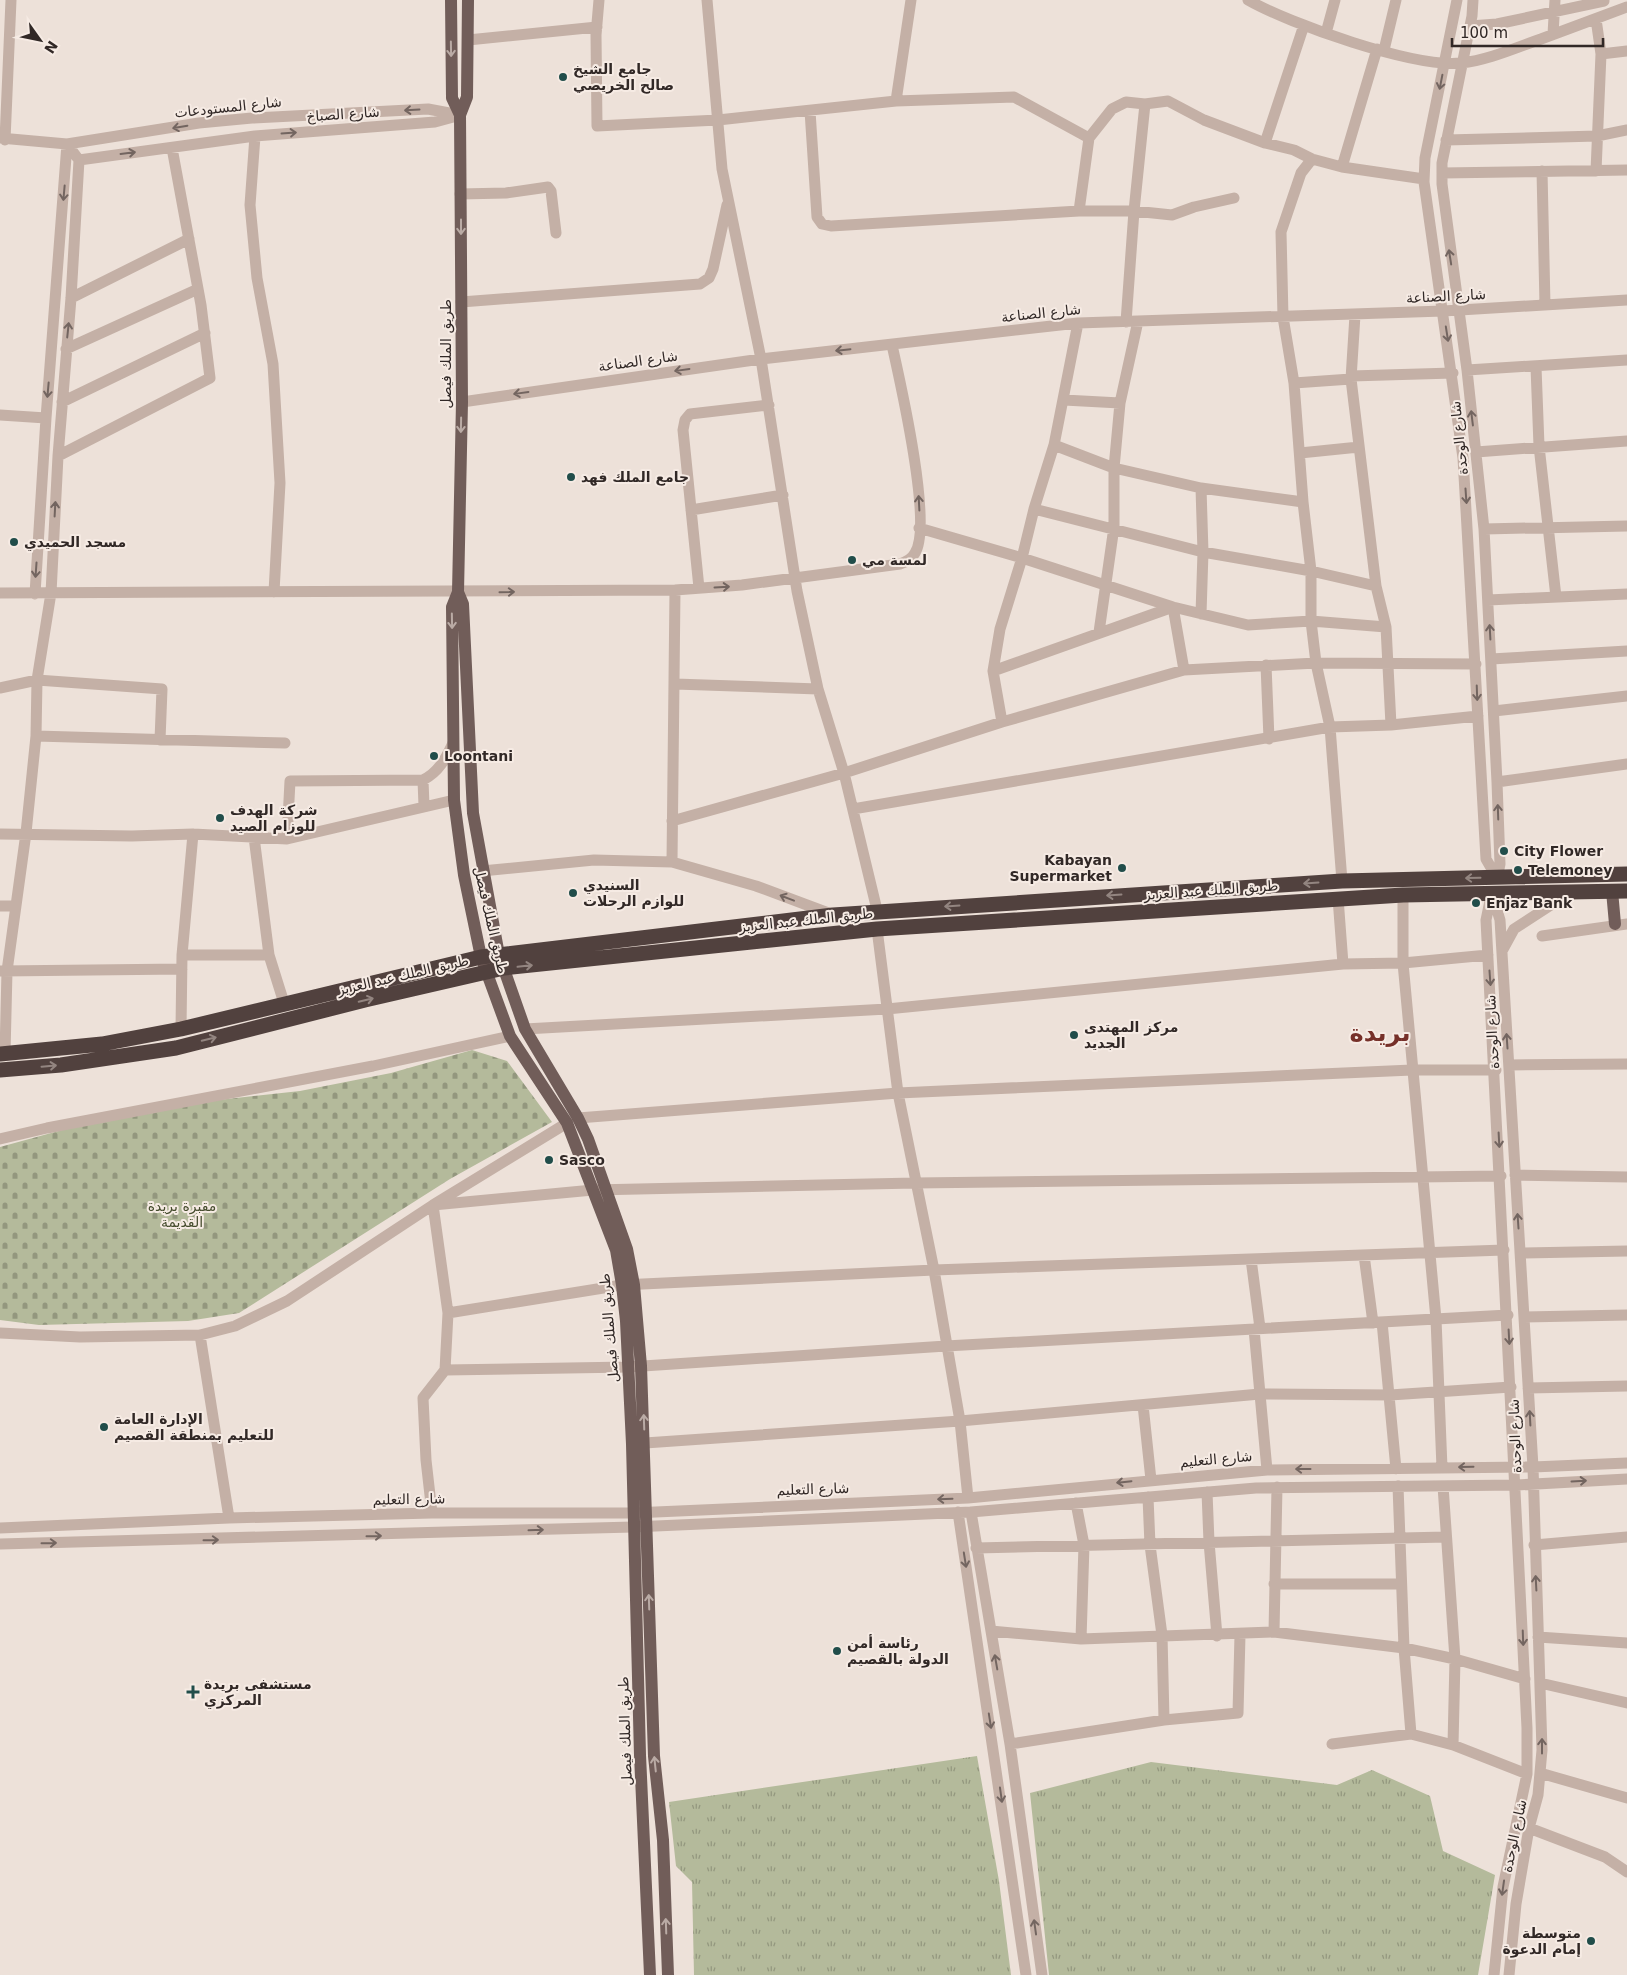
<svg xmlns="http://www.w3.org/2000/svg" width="1627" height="1975" viewBox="0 0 1627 1975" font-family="'DejaVu Sans','Noto Sans Arabic',sans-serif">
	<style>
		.grass { fill: url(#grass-tufts) }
		.cemetery { fill: url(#cemetery-stones) }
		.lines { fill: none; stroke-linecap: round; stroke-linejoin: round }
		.minor { stroke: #c4b0a6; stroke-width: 11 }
		.major { stroke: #715d59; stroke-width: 12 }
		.highway { stroke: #51413e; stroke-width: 15 }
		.oneway { stroke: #baaba5 }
		.oneway2 { stroke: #736560 }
		.oneway3 { stroke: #938580 }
		.poi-dot { fill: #214d4a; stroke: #f6ebe4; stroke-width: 2 }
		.labels { text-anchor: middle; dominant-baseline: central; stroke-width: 4; stroke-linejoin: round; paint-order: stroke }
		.poi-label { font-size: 14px; font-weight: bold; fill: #312826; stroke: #f6ebe4; text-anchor: start }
		.street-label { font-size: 14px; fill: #312826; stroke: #f6ebe4 }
		.park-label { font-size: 14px; fill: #454c2d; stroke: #f6ebe4 }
		.town-label { font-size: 24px; font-weight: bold; fill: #763029; stroke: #f6ebe4 }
	</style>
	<defs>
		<pattern id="grass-tufts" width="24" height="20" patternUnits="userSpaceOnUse" patternTransform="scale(1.25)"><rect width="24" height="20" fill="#b4ba9b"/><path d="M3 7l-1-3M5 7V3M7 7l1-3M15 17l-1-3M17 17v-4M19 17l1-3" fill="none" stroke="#93977e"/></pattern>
		<pattern id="cemetery-stones" width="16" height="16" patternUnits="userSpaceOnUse" patternTransform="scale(1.25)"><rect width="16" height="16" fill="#b4ba9b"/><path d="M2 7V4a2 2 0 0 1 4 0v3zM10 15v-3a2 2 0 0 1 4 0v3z" fill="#93977e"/></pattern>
	</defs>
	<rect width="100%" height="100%" fill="#ede1d9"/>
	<!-- grass -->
	<path class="grass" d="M977,1756L999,1881L1011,1975H694L692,1882L676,1866L669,1802Z
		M1151,1762L1337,1785L1372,1770L1430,1796L1443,1851L1495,1875L1478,1975H1049L1030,1793Z"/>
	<!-- cemetery -->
	<path class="cemetery" d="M472,1050L507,1061L552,1122L450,1179L239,1313L188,1321L39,1325L0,1320V1147L95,1121L218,1100L300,1091L391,1073Z"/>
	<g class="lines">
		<!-- minor -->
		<path class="minor" d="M599,0L596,35L597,126L718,120L896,101L1014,97L1089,138
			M707,0L722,169L761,359L797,591L818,689L844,773L877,910
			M1248,0C1290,24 1414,68 1461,63C1489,60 1515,48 1541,39C1570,28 1598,18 1627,7
			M1457,0L1425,158L1424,182L1463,458L1486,859L1497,878
			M1473,0L1472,16L1442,163V184L1467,370L1484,529L1497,782L1500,864L1497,878
			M1596,19L1601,54L1627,51
			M1304,25L1265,143L1294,150L1312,159L1342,167L1424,179
			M1470,26L1497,24L1604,1
			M1326,33L1335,0
			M1553,34L1555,0
			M468,40L597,27
			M1384,50L1396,0
			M896,101L911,0
			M810,111L817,217L822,224L831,226L1079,211
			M255,136L250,205L257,278L273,364L280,483L274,592
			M0,138L67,144L199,123L252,118L428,109L460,115
			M5,140L11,0
			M1446,140L1597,136L1627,130
			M1312,159L1301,173L1281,232L1283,317L1294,383L1303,502L1311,571V621L1316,663L1330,727L1342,881
			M79,160L255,136L435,122L457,116
			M1342,167L1377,49
			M1542,171L1545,305
			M1596,171L1601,54
			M1442,173L1627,170
			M460,194L506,193L548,187L551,191L556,233
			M1234,198L1194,207L1172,215L1134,211H1079L1089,138L1112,109L1126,102L1145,104L1168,101L1204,120L1265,143
			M71,298L189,239
			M461,302L700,284L709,278L713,269L727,205
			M1355,315L1351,379L1376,586L1386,627L1391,725
			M1126,322L1134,211L1145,104
			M66,349L198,289
			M1536,367L1539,446L1556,597
			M1467,370L1627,360
			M1351,376L1453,373
			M1294,383L1351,379
			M1064,400L1120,403
			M62,402L205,333
			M462,402L761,359L1078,323L1443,311L1627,300
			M0,415L46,418
			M1054,445L1114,468L1201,488L1303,502
			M1476,452L1627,441
			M1300,453L1359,447
			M58,456L210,378L201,305L172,148
			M1201,488L1203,552L1201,614
			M1034,509L1203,552L1311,571L1376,586
			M691,510L783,495
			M919,528L1022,558L1173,607L1248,625L1311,621L1386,627
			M1484,529L1627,526
			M699,588L683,430L685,420L690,414L769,405
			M0,593L675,590L742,585L900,564C906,562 912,559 915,553C933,525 900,381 892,345
			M35,594L46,418L67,144
			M1488,600L1627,594
			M1173,607L1184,670
			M1099,632L1114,527V468L1120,403L1138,321
			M1491,659L1627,651
			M1266,665L1269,739
			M993,671L1173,607
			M675,684L818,689
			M0,688L37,680L162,689L160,740
			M1494,711L1627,696
			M1002,722L993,671L1000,629L1022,558L1034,509L1054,445L1078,323
			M36,736L285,743
			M423,780C439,772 446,758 453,743
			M1497,782L1627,764
			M853,809L1330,727L1391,725L1478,716
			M672,821L844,773L1002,722L1184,670L1316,663L1476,664
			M0,834L132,836L193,834L287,839L454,800
			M254,837L269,955L284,1003
			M287,839L290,781L423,780L424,806
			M672,862L675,590
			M482,871L594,860L672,862L756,886L831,914
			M1492,894L1500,920L1533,1467L1542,1750L1538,1795L1529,1828L1516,1904L1509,1975
			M1403,895V963L1436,1319L1442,1468
			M1491,896L1486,920L1527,1728V1774L1503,1887L1494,1975
			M1338,898L1343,964
			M0,906H16
			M877,929L898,1093L934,1270L960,1421L968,1498
			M1542,936L1627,924
			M1502,951L1514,929L1551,905L1575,893
			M182,955H269
			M1,971L182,969
			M181,1029L182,955L193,834
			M525,1029L887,1009L1343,964L1403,963L1488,955
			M5,1054L7,971L26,833L36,736L37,680L51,593L58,456L71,298L79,160L67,144
			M1509,1065L1627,1064
			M578,1118L898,1093L1412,1070H1496
			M0,1139L47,1128L373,1066L510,1036
			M1515,1175L1627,1177
			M1520,1253L1627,1251
			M1364,1255L1373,1323
			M1251,1259L1260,1328
			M448,1313L622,1285L934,1270L1504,1250
			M1524,1317L1627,1315
			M1382,1322L1396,1469
			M1254,1329L1267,1470
			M0,1333L80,1337L200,1335L235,1326L287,1301L433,1205L567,1123
			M200,1335L229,1518
			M445,1370L628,1367L946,1346L1508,1315
			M1528,1388L1627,1386
			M1143,1405L1151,1480
			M645,1443L960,1421L1260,1394L1390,1395L1511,1387
			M1398,1486L1404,1648L1411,1734
			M1443,1486L1455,1659L1453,1745
			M1207,1492L1209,1542L1217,1636
			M1148,1497L1150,1545L1162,1635L1164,1720
			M1076,1503L1084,1545L1081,1639
			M958,1512L1026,1975
			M971,1512L1010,1744L1042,1975
			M432,1513L426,1460L423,1398L445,1370L448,1313L433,1205L593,1190L915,1183L1501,1176
			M0,1528L229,1518L432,1513H633L968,1498L1267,1470L1533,1467L1627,1463
			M0,1544L633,1527L971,1512L1256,1488L1517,1485L1627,1479
			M1534,1545L1627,1537
			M976,1548L1446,1537
			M1274,1584H1401
			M991,1631L1081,1639L1274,1632L1404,1648L1455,1659L1525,1679
			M1274,1632L1277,1487
			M1538,1637L1627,1643
			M1540,1683L1627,1703
			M1010,1744L1164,1720L1238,1713L1240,1635
			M1332,1744L1411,1734L1453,1745L1527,1774
			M1540,1773L1627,1798
			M1529,1828L1605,1857L1627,1872"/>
		<!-- major -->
		<path class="major" d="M451,0L452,98L460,115L462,402L458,592L452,607L454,800L464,875L481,957L510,1036L567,1123L616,1250L622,1285L626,1321L632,1444L640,1755L650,1975
			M460,115L467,97L468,0
			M458,592L463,604L473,813L499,955L525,1029L578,1118L588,1139L627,1249L634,1285L641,1366L654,1756L663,1840L668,1975
			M1612,891L1615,924"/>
		<!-- highway -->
		<path class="highway" d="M0,1054L102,1044L181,1029L481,957L833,915L1342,881L1627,874
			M0,1070L61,1065L176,1048L365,1000L504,968L877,929L1403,895L1627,891"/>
	</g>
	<!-- one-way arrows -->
	<defs><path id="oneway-shaft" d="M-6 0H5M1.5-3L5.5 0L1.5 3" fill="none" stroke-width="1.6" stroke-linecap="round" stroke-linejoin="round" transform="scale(1.25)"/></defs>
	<g class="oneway">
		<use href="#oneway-shaft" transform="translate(451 49) rotate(89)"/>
		<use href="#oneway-shaft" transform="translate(461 227) rotate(90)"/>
		<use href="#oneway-shaft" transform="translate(461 425) rotate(91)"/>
		<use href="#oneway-shaft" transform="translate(452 621) rotate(89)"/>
		<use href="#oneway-shaft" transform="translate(644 1422) rotate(-92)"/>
		<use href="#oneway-shaft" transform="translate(649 1602) rotate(-92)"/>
		<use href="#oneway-shaft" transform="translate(655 1764) rotate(-96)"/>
		<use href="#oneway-shaft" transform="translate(666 1926) rotate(-92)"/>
	</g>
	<g class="oneway2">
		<use href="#oneway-shaft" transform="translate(1441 82) rotate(101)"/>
		<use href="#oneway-shaft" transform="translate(412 110) rotate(177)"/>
		<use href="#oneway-shaft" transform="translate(180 127) rotate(170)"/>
		<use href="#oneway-shaft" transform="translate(289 133) rotate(-4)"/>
		<use href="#oneway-shaft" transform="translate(128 153) rotate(-7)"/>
		<use href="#oneway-shaft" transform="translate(64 193) rotate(95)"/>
		<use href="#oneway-shaft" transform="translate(1450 257) rotate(-99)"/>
		<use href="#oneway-shaft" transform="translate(68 330) rotate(-84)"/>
		<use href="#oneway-shaft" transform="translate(1447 334) rotate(81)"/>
		<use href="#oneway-shaft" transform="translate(843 350) rotate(174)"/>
		<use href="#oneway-shaft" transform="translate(682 370) rotate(172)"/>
		<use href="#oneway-shaft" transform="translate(48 390) rotate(95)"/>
		<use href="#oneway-shaft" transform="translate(521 393) rotate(172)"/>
		<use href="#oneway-shaft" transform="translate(1472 418) rotate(-97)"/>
		<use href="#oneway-shaft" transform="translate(1466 496) rotate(86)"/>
		<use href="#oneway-shaft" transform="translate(919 503) rotate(-93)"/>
		<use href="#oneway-shaft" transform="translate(55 509) rotate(-87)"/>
		<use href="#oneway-shaft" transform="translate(36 570) rotate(94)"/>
		<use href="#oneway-shaft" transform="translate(722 587) rotate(-3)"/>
		<use href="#oneway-shaft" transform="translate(507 592) rotate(-1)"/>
		<use href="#oneway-shaft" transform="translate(1490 632) rotate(-93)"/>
		<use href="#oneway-shaft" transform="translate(1477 693) rotate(88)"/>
		<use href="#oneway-shaft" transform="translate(1498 812) rotate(-92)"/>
		<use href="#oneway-shaft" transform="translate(787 898) rotate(-159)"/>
		<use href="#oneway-shaft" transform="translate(1490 978) rotate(86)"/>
		<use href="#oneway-shaft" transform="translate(1507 1041) rotate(-94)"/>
		<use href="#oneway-shaft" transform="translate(1499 1140) rotate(87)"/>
		<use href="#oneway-shaft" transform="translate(1518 1221) rotate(-94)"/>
		<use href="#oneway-shaft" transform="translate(1509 1337) rotate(87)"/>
		<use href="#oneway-shaft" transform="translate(1530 1418) rotate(-93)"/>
		<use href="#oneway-shaft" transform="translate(1466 1467) rotate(179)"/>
		<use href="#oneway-shaft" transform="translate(1303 1469) rotate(180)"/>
		<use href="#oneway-shaft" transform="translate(1579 1481) rotate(-3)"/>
		<use href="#oneway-shaft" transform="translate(1124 1482) rotate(174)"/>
		<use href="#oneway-shaft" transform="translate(945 1499) rotate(178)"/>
		<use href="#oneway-shaft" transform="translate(536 1530) rotate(-2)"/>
		<use href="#oneway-shaft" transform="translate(374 1536) rotate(-1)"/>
		<use href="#oneway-shaft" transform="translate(211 1540) rotate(-1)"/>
		<use href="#oneway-shaft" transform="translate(49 1543) rotate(-1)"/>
		<use href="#oneway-shaft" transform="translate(965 1560) rotate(81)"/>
		<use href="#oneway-shaft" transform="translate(1536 1583) rotate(-93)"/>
		<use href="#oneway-shaft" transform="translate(1523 1638) rotate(88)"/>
		<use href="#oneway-shaft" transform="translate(996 1662) rotate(-100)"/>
		<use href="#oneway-shaft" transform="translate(990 1721) rotate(81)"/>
		<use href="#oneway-shaft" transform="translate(1542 1746) rotate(-90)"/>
		<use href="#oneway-shaft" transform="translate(1001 1795) rotate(82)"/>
		<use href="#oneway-shaft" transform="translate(1503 1888) rotate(98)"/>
		<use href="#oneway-shaft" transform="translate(1035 1927) rotate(-98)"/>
	</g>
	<g class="oneway3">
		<use href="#oneway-shaft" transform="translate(1473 878) rotate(179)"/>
		<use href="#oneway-shaft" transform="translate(1311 883) rotate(176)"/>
		<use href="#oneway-shaft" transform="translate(1114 895) rotate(176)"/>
		<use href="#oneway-shaft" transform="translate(952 906) rotate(176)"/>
		<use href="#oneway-shaft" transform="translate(525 966) rotate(-6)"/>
		<use href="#oneway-shaft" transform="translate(366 1000) rotate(-13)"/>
		<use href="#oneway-shaft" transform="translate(209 1039) rotate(-14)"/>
		<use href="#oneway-shaft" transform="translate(49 1066) rotate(-5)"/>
	</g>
	<!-- markers -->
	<g class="poi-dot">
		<circle cx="563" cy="77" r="5"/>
		<circle cx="571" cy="477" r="5"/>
		<circle cx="14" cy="542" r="5"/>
		<circle cx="852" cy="560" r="5"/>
		<circle cx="434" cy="756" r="5"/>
		<circle cx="220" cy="818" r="5"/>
		<circle cx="1504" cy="851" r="5"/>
		<circle cx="1122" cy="868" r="5"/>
		<circle cx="1518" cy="870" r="5"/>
		<circle cx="573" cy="893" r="5"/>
		<circle cx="1476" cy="903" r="5"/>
		<circle cx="1074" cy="1035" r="5"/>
		<circle cx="549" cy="1160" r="5"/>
		<circle cx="104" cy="1427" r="5"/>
		<circle cx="837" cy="1651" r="5"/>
		<path d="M190.5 1684.5h5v5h5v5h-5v5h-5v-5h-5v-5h5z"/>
		<circle cx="1591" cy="1941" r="5"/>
	</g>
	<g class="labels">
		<!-- poi labels -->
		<g class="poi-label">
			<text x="573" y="69">جامع الشيخ<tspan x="573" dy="16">صالح الخريصي</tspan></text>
			<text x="581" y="477">جامع الملك فهد</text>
			<text x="24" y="542">مسجد الحميدي</text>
			<text x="862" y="560">لمسة مي</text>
			<text x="444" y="756">Loontani</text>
			<text x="230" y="810">شركة الهدف<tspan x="230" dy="16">للوزام الصيد</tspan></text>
			<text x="1514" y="851">City Flower</text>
			<text x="1112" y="860" text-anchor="end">Kabayan<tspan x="1112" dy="16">Supermarket</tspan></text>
			<text x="1528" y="870">Telemoney</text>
			<text x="583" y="885">السنيدي<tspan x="583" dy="16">للوازم الرحلات</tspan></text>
			<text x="1486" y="903">Enjaz Bank</text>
			<text x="1084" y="1027">مركز المهتدى<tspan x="1084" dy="16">الجديد</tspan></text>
			<text x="559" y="1160">Sasco</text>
			<text x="114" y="1419">الإدارة العامة<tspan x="114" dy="16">للتعليم بمنطقة القصيم</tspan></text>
			<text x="847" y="1643">رئاسة أمن<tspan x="847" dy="16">الدولة بالقصيم</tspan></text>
			<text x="204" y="1684">مستشفى بريدة<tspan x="204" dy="16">المركزي</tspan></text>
			<text x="1581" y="1933" text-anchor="end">متوسطة<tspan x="1581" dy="16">إمام الدعوة</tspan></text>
		</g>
		<!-- street labels -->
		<g class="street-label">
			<text transform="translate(228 107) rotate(-6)">شارع المستودعات</text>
			<text transform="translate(343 114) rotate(-4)">شارع الصباخ</text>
			<text transform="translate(1446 296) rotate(-3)">شارع الصناعة</text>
			<text transform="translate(1041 313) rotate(-6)">شارع الصناعة</text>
			<text transform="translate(446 354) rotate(-90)">طريق الملك فيصل</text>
			<text transform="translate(638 361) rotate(-8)">شارع الصناعة</text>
			<text transform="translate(1459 438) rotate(-96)">شارع الوحدة</text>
			<text transform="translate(1211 890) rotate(-4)">طريق الملك عبد العزيز</text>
			<text transform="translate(491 920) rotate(77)">طريق الملك فيصل</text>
			<text transform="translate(806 920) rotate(-6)">طريق الملك عبد العزيز</text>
			<text transform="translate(403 975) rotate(-13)">طريق الملك عبد العزيز</text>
			<text transform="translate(1492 1032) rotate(-93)">شارع الوحدة</text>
			<text transform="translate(609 1328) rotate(-95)">طريق الملك فيصل</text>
			<text transform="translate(1515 1436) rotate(-92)">شارع الوحدة</text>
			<text transform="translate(1216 1459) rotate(-5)">شارع التعليم</text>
			<text transform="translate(813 1489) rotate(-2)">شارع التعليم</text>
			<text transform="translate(409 1499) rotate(-1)">شارع التعليم</text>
			<text transform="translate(625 1731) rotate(-92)">طريق الملك فيصل</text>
			<text transform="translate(1514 1836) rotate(-78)">شارع الوحدة</text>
		</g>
		<!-- park labels -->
		<g class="park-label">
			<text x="182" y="1206">مقبرة بريدة<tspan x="182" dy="16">القديمة</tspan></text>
		</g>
		<!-- town labels -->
		<g class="town-label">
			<text x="1380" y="1033">بريدة</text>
		</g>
	</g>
	<!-- north arrow -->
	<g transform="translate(40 40) rotate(123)" stroke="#f6ebe4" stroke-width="4" paint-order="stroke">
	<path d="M0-4L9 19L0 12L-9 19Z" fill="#312826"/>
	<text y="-8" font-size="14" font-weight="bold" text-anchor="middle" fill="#312826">N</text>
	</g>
	<!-- scale -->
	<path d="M1452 38v8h151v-8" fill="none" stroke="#312826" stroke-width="2.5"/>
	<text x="1460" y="38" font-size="15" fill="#312826" stroke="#f6ebe4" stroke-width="4" paint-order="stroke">100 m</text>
</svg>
